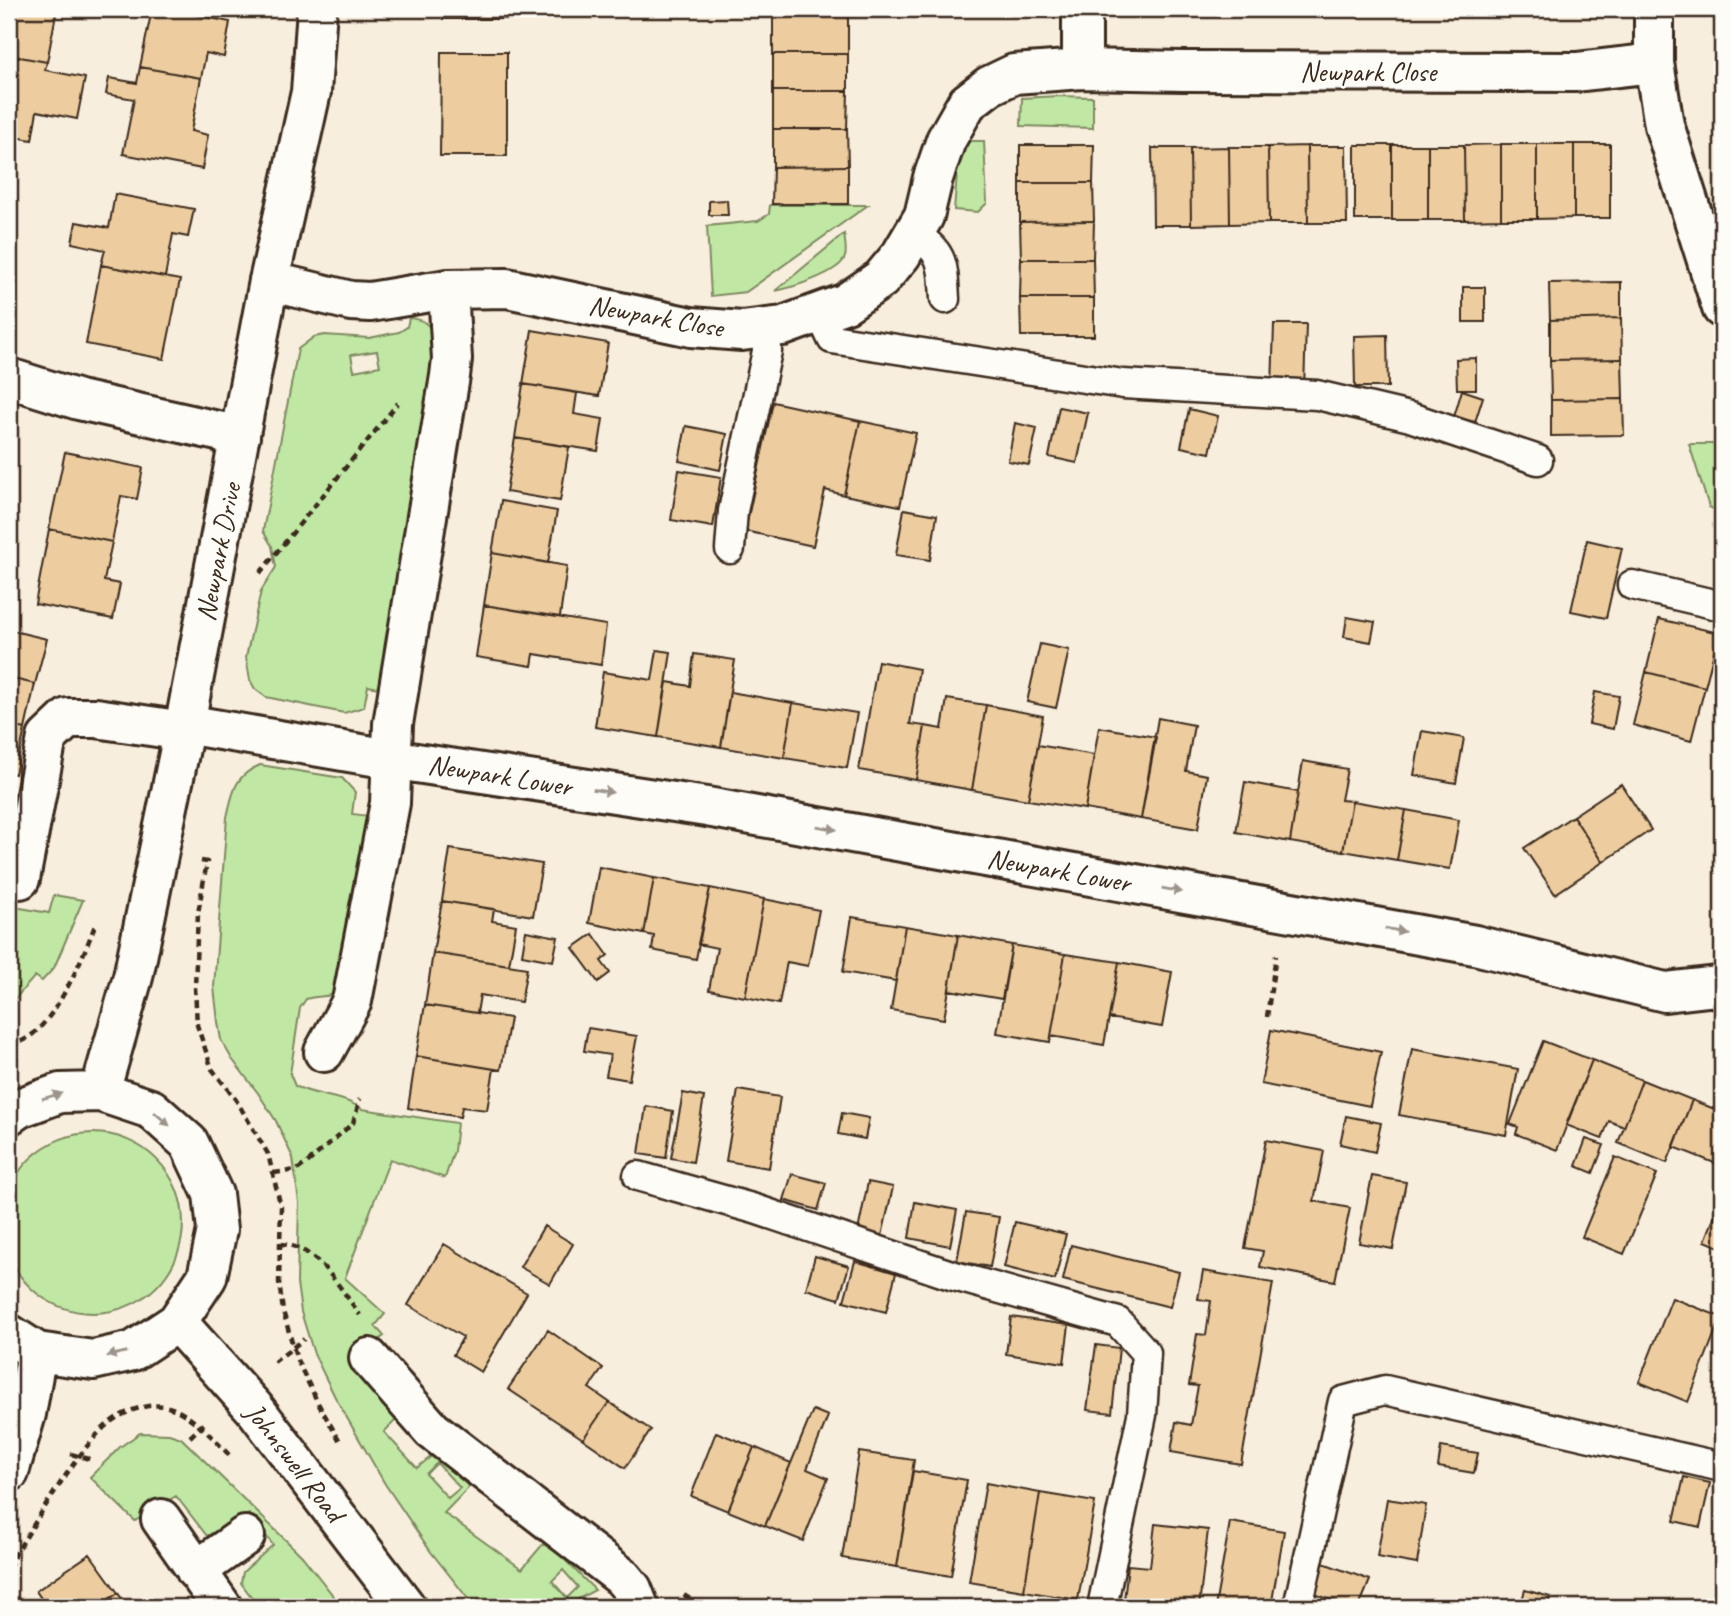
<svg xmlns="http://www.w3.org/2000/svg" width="1731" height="1616" viewBox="0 0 1731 1616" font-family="Caveat,sans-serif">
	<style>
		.green { fill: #c0e8a4; stroke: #7e8961; stroke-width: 2; fill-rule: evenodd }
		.building { fill: #edcd9f; stroke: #3b2a1e; stroke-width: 2 }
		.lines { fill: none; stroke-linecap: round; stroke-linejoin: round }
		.lane-casing { stroke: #3b2a1e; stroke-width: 33 }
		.street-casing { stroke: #3b2a1e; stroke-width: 44 }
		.secondary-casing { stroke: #3b2a1e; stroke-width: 44 }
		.path { stroke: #3b2a1e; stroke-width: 4.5; stroke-dasharray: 7 5; stroke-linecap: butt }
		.lane { stroke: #fdfcf7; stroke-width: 28 }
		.street { stroke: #fdfcf7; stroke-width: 38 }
		.secondary { stroke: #fdfcf7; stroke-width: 38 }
		.oneway { fill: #9c938a }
		.labels { text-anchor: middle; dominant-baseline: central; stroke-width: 5; stroke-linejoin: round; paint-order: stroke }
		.street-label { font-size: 28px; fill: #3b2a1e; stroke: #fdfcf7 }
	</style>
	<rect width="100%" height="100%" fill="#f8eedd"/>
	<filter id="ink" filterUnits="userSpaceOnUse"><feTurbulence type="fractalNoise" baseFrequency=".0143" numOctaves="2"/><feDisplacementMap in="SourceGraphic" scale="14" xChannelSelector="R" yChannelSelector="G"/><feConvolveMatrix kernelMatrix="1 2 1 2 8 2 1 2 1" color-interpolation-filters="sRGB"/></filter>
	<g filter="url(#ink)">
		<!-- green -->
		<path class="green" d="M1058,96L1093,97V128L1021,126L1022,98Z
			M964,141H984L987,203L978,212L954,210L958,162Z
			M770,205H868L746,292L711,296L707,226L758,221L769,214Z
			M844,234C845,241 847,251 845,257C840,273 791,288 775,291Z
			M409,318C436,320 434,337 434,359L379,688L368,686L364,707L344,713L266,697L255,689L250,680L246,657L261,591L276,567L272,546L263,531L298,349L314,337L325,335L369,338L399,332L407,327ZM377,351L380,366L354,371L351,355Z
			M1689,444H1722V513L1709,507Z
			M260,765L342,778L355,792L352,814L369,816L337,993C327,998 317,995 306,999L300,1008L290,1074L295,1086C317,1097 342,1095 362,1109L457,1123L454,1151L445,1178L390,1159L345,1278L385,1314L375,1326L384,1336L349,1361L396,1420L384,1432L417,1468L434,1454L469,1487L444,1513L522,1569L543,1544L558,1553L595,1590L578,1599L573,1607H476L470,1601L431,1552L385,1484L335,1397L314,1354L301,1312L297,1283L299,1203L293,1158L276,1121L258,1093L232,1059L221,1040L218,1022L214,987L227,817C233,792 234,776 260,765ZM437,1463L460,1488L448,1498L426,1474ZM563,1570L578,1587L567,1598L552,1581Z
			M54,895L83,900L54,968L42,981L35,976L13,1001L9,997V906L49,913Z
			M3 1223a90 90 0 1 1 180 0a90 90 0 1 1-180 0Z
			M140,1433L169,1434L181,1438L302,1556L342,1607H259L241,1583L243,1572L273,1545L249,1514L207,1536L176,1496L135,1521L90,1477L120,1447Z"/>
		<!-- building -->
		<path class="building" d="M9,9H57L47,62L9,55Z
			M152,9H167L230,22L224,57L206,53L201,78L140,67Z
			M443,9H508V19H443Z
			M773,9H848V16H773Z
			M773,16H848V54H773Z
			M441,52H507V156H440Z
			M773,54H848V91H773Z
			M9,55L47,62L45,70L85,78L77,119L37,111L32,140L9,136Z
			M140,67L201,78L191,131L208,135L202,169L123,154L134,99L106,94L109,78L137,83Z
			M773,91H848L847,129H773Z
			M773,129H847L848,166L773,167Z
			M1501,144H1537V219H1501Z
			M1501,144V219L1465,220L1464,145Z
			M1537,144H1574V218L1537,219Z
			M1574,144H1610V218H1574Z
			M1020,145H1094L1093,183H1020Z
			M1355,145H1392V220H1355Z
			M1392,145H1428V220H1392Z
			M1428,145H1464L1465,220H1428Z
			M1307,146H1346L1347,223H1308Z
			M1307,146L1308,223H1269L1268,147Z
			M1229,147H1268L1269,223L1230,224Z
			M1229,147L1230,224L1191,225L1190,148Z
			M1152,148H1190L1191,225H1153Z
			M9,155L17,157L9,197Z
			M848,166V204H772L773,167Z
			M1020,183H1093L1094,221L1020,222Z
			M115,194L194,209L188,237L173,234L165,277L101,265L105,250L72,243L76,222L109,228Z
			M727,200L728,215H709V201Z
			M1094,221L1093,259H1021L1020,222Z
			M1021,259H1093L1094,298H1020Z
			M101,265L180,280L164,359L86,344Z
			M1621,282V318L1550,320L1549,283Z
			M1463,287H1485V322H1463Z
			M1020,298H1094V336H1021Z
			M1621,318L1622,359L1550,360V320Z
			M1274,324H1306L1304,390L1272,389Z
			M532,330L608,343L599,396L523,384Z
			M1387,335L1388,387H1355L1354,336Z
			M1476,358V389H1457L1456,359Z
			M1622,359L1623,399L1551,400L1550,360Z
			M523,384L577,393L574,414L603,419L598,451L515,438Z
			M1462,390L1483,397L1475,422L1454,417Z
			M1623,399L1624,435L1551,436V400Z
			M773,402L860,421L844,495L825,490L813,546L745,531Z
			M1059,407L1088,413L1077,463L1049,457Z
			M1189,409L1218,416L1210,453L1181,447Z
			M860,421L916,433L900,506L844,495Z
			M1015,423L1037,428L1029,465L1008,461Z
			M686,426L727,434L720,470L679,461Z
			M515,438L569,447L560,501L506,492Z
			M65,452L143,468L137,499L121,496L112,542L49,529Z
			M679,470L721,477L713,527L671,520Z
			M501,501L557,511L548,563L492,553Z
			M904,509L937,515L930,560L896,555Z
			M49,529L112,542L104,581L120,584L113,619L35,604Z
			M1587,540L1622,548L1606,618L1571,611Z
			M492,553L567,566L560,617L484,605Z
			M484,605L606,625L601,665L534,654L532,666L476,657Z
			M1347,617L1375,622L1371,642L1344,637Z
			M1659,619L1719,633L1705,687L1646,672Z
			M9,630L47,639L35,684L9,678Z
			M1040,644L1069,650L1056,708L1027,702Z
			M657,650L671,652L658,737L595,727L603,672L652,680Z
			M694,654L735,660L721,747L658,737L667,682L690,686Z
			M878,661L919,669L910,724L925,726L916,780L859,770Z
			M1646,672L1705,687L1691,741L1633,725Z
			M9,678L35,684L25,729L9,725Z
			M730,692L793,703L784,758L721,747Z
			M1595,692L1619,696L1613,729L1589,724Z
			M947,699L986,705L972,790L916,780L925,726L942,729Z
			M793,703L857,713L847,768L784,758Z
			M986,705L1043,716L1028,800L972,790Z
			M1158,718L1194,725L1186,771L1207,775L1198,829L1141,819Z
			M9,725L25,729L15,774L9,773Z
			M1099,727L1156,737L1141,819L1085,809Z
			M1422,731L1464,738L1456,783L1414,775Z
			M1038,745L1094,755L1085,809L1028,800Z
			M1303,761L1347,769L1341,800L1352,801L1343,851L1290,842Z
			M1245,782L1298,792L1290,842L1236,832Z
			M1621,784L1651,830L1603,862L1573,816Z
			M1352,801L1406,810L1397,860L1343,851Z
			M1406,810L1459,820L1450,869L1397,860Z
			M1573,816L1603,862L1555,894L1524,848Z
			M450,849L542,864L533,916L442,901Z
			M599,867L654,878L644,934L589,923Z
			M654,878L710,888L696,959L652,950L654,936L644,934Z
			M710,888L764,899L745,997L709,990L717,948L698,944Z
			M764,899L819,910L808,966L787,962L779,1004L745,997Z
			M442,901L494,909L492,921L516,925L509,965L433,953Z
			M852,917L905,926L896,981L843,972Z
			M905,926L958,935L944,1019L891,1010Z
			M526,931L558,937L553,961L522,955Z
			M593,934L608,955L601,961L610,973L598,982L573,948Z
			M958,935L1012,945L1002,999L949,990Z
			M1012,945L1065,954L1050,1042L997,1033Z
			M433,953L527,968L521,1002L480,995L477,1013L425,1005Z
			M1065,954L1119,962L1104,1045L1051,1036Z
			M1119,962L1172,972L1162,1027L1109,1018Z
			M425,1005L510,1018L501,1070L416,1056Z
			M588,1028L637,1036L629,1080L606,1076L610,1055L584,1051Z
			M1271,1030L1381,1052L1370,1106L1261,1084Z
			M1543,1041L1592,1060L1557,1150L1516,1134L1518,1127L1510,1124Z
			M1412,1049L1518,1069L1506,1135L1399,1115Z
			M416,1056L494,1069L487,1110L462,1107L460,1117L408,1108Z
			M1592,1060L1642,1080L1624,1127L1609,1121L1602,1139L1566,1125Z
			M1642,1080L1692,1100L1667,1163L1618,1143Z
			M738,1090L780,1097L769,1168L726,1161Z
			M683,1093L704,1097L693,1162L671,1158Z
			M1692,1100L1722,1112V1166L1674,1147Z
			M646,1106L673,1111L666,1158L639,1154Z
			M842,1113L869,1118L865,1139L838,1134Z
			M1346,1116L1381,1123L1375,1152L1340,1144Z
			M1586,1139L1604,1145L1593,1173L1576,1166Z
			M1266,1140L1324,1151L1314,1201L1350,1208L1335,1281L1260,1267L1263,1251L1245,1248Z
			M1615,1157L1657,1174L1624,1254L1582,1237Z
			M792,1174L826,1183L818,1210L784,1200Z
			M1372,1176L1406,1182L1393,1249L1359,1243Z
			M868,1182L893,1187L882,1236L858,1231Z
			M1722,1197V1248L1705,1241Z
			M915,1202L957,1210L950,1246L909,1238Z
			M966,1212L999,1217L990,1267L957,1261Z
			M1015,1222L1066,1234L1055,1280L1004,1267Z
			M544,1226L573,1244L550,1284L520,1267Z
			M444,1244L527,1293L481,1372L453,1355L463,1337L408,1305Z
			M1071,1245L1179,1272L1170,1307L1063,1280Z
			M815,1256L849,1266L839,1299L806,1289Z
			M855,1261L896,1273L886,1312L844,1301Z
			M1203,1271L1273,1283L1241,1464L1171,1452L1176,1422L1191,1425L1198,1386L1189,1385L1197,1334L1206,1335L1211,1301L1198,1299Z
			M1672,1298L1721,1317L1688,1402L1639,1382Z
			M1011,1317L1069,1325L1064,1363L1006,1354Z
			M548,1330L603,1368L589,1388L609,1402L583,1439L508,1389Z
			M1096,1345L1119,1348L1112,1413L1087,1410Z
			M609,1402L651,1430L625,1468L583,1439Z
			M813,1410L828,1416L807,1469L828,1478L803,1541L765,1526Z
			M716,1432L754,1447L728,1511L691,1496Z
			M754,1447L791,1463L765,1526L728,1511Z
			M1441,1447L1478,1453L1474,1473L1438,1467Z
			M859,1452L914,1460L897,1567L842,1558Z
			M913,1471L967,1480L951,1576L897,1567Z
			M1684,1477L1710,1483L1700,1527L1674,1521Z
			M986,1483L1040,1493L1024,1591L969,1582Z
			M1040,1493L1095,1502L1078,1600L1024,1591Z
			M1387,1499L1426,1505L1417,1564L1377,1557Z
			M1230,1522L1284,1531L1271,1607H1215Z
			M1155,1524L1208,1530L1199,1607L1124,1600L1128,1565L1150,1567Z
			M90,1554L118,1593L98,1607H47L36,1591Z
			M1315,1560L1370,1580L1359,1607H1350L1304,1590Z
			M1525,1590L1550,1597L1546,1607H1520Z
			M118,1593L127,1607H98Z"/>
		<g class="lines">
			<defs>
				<path id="lane" d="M913,234C945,251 943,267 945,299
					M820,313L832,339L1123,384L1317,395L1410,417L1538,460
					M730,549L733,511L767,351L766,328
					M1632,585L1722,606
					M638,1176L755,1209L951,1275L1118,1322L1146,1353L1142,1415L1102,1607
					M1298,1607L1343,1401L1385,1390L1722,1467"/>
				<path id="street" d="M1654,9V63L1664,125L1722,308
					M1082,69V9
					M269,281L351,301L370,302L448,289L507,288L691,327L742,331L766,328L783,326L846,303L881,279L901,255L924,216L933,178L946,140L967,103L989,86L1014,74L1082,69L1183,71L1576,72L1654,63
					M9,378L79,400L240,436
					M185,724L390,759L707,807L1475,945L1665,992L1717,986L1722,990
					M20,879L47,738L68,718H96L184,731
					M324,1052L352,1001L390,803L393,724L450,376L452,359L448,289
					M369,1358L432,1430L622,1577L632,1589L639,1607
					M161,1519L222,1607
					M196,1571L245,1536"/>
				<path id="secondary" d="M100,1092L133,977L185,724L269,281L311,92L317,9
					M9,1115L19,1108L60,1093L100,1092L151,1109L189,1143L213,1194L217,1230L207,1277L177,1322L133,1351L93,1360L37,1352L9,1334
					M177,1322L255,1409L406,1607
					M9,1472L26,1414L37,1352"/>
			</defs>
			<!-- lane casing -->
			<use href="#lane" class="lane-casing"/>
			<!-- street casing -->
			<use href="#street" class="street-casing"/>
			<!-- secondary casing -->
			<use href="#secondary" class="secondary-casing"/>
			<!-- path -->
			<path class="path" d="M260,573L398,403
				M201,861L207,862L198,913L195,987L197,1025L212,1069L236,1100L268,1154L281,1207L279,1282L283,1311L297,1360L319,1405L341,1443
				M1267,1017L1276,955
				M9,1043C47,1047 84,955 95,925
				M274,1173L297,1170L307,1163L353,1123L360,1099
				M280,1244C316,1245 340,1288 360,1315
				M274,1362L304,1339
				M190,1437L207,1421
				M71,1454L93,1460
				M9,1569L15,1554C38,1520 85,1435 118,1417C134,1408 156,1401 174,1409C195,1418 216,1441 231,1457
				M684,1595L702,1607"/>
			<!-- lane -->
			<use href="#lane" class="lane"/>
			<!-- street -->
			<use href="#street" class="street"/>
			<!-- secondary -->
			<use href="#secondary" class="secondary"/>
		</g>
		<!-- one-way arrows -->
		<defs><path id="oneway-solid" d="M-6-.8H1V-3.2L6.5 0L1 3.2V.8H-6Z" transform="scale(1.75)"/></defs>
		<g class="oneway">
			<use href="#oneway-solid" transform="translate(603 791) rotate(9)"/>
			<use href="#oneway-solid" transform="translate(827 828) rotate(10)"/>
			<use href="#oneway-solid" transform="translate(1172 890) rotate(10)"/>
			<use href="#oneway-solid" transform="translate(1395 930) rotate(10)"/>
			<use href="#oneway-solid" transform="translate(52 1096) rotate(-16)"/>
			<use href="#oneway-solid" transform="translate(162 1119) rotate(41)"/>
			<use href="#oneway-solid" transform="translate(117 1354) rotate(167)"/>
		</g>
	</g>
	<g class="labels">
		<!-- street labels -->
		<g class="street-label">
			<text x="1368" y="71">Newpark Close</text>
			<text transform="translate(656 316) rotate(10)">Newpark Close</text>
			<text transform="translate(218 552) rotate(-79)">Newpark Drive</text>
			<text transform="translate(500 775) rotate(9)">Newpark Lower</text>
			<text transform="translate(1059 870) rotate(10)">Newpark Lower</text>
			<text transform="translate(295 1462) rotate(52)">Johnswell Road</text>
		</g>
	</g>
	<!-- margin -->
	<rect width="1731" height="1616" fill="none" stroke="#fdfcf7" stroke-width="35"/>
	<rect x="18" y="18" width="1696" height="1581" fill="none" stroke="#3b2a1e" stroke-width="2.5" filter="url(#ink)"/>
</svg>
